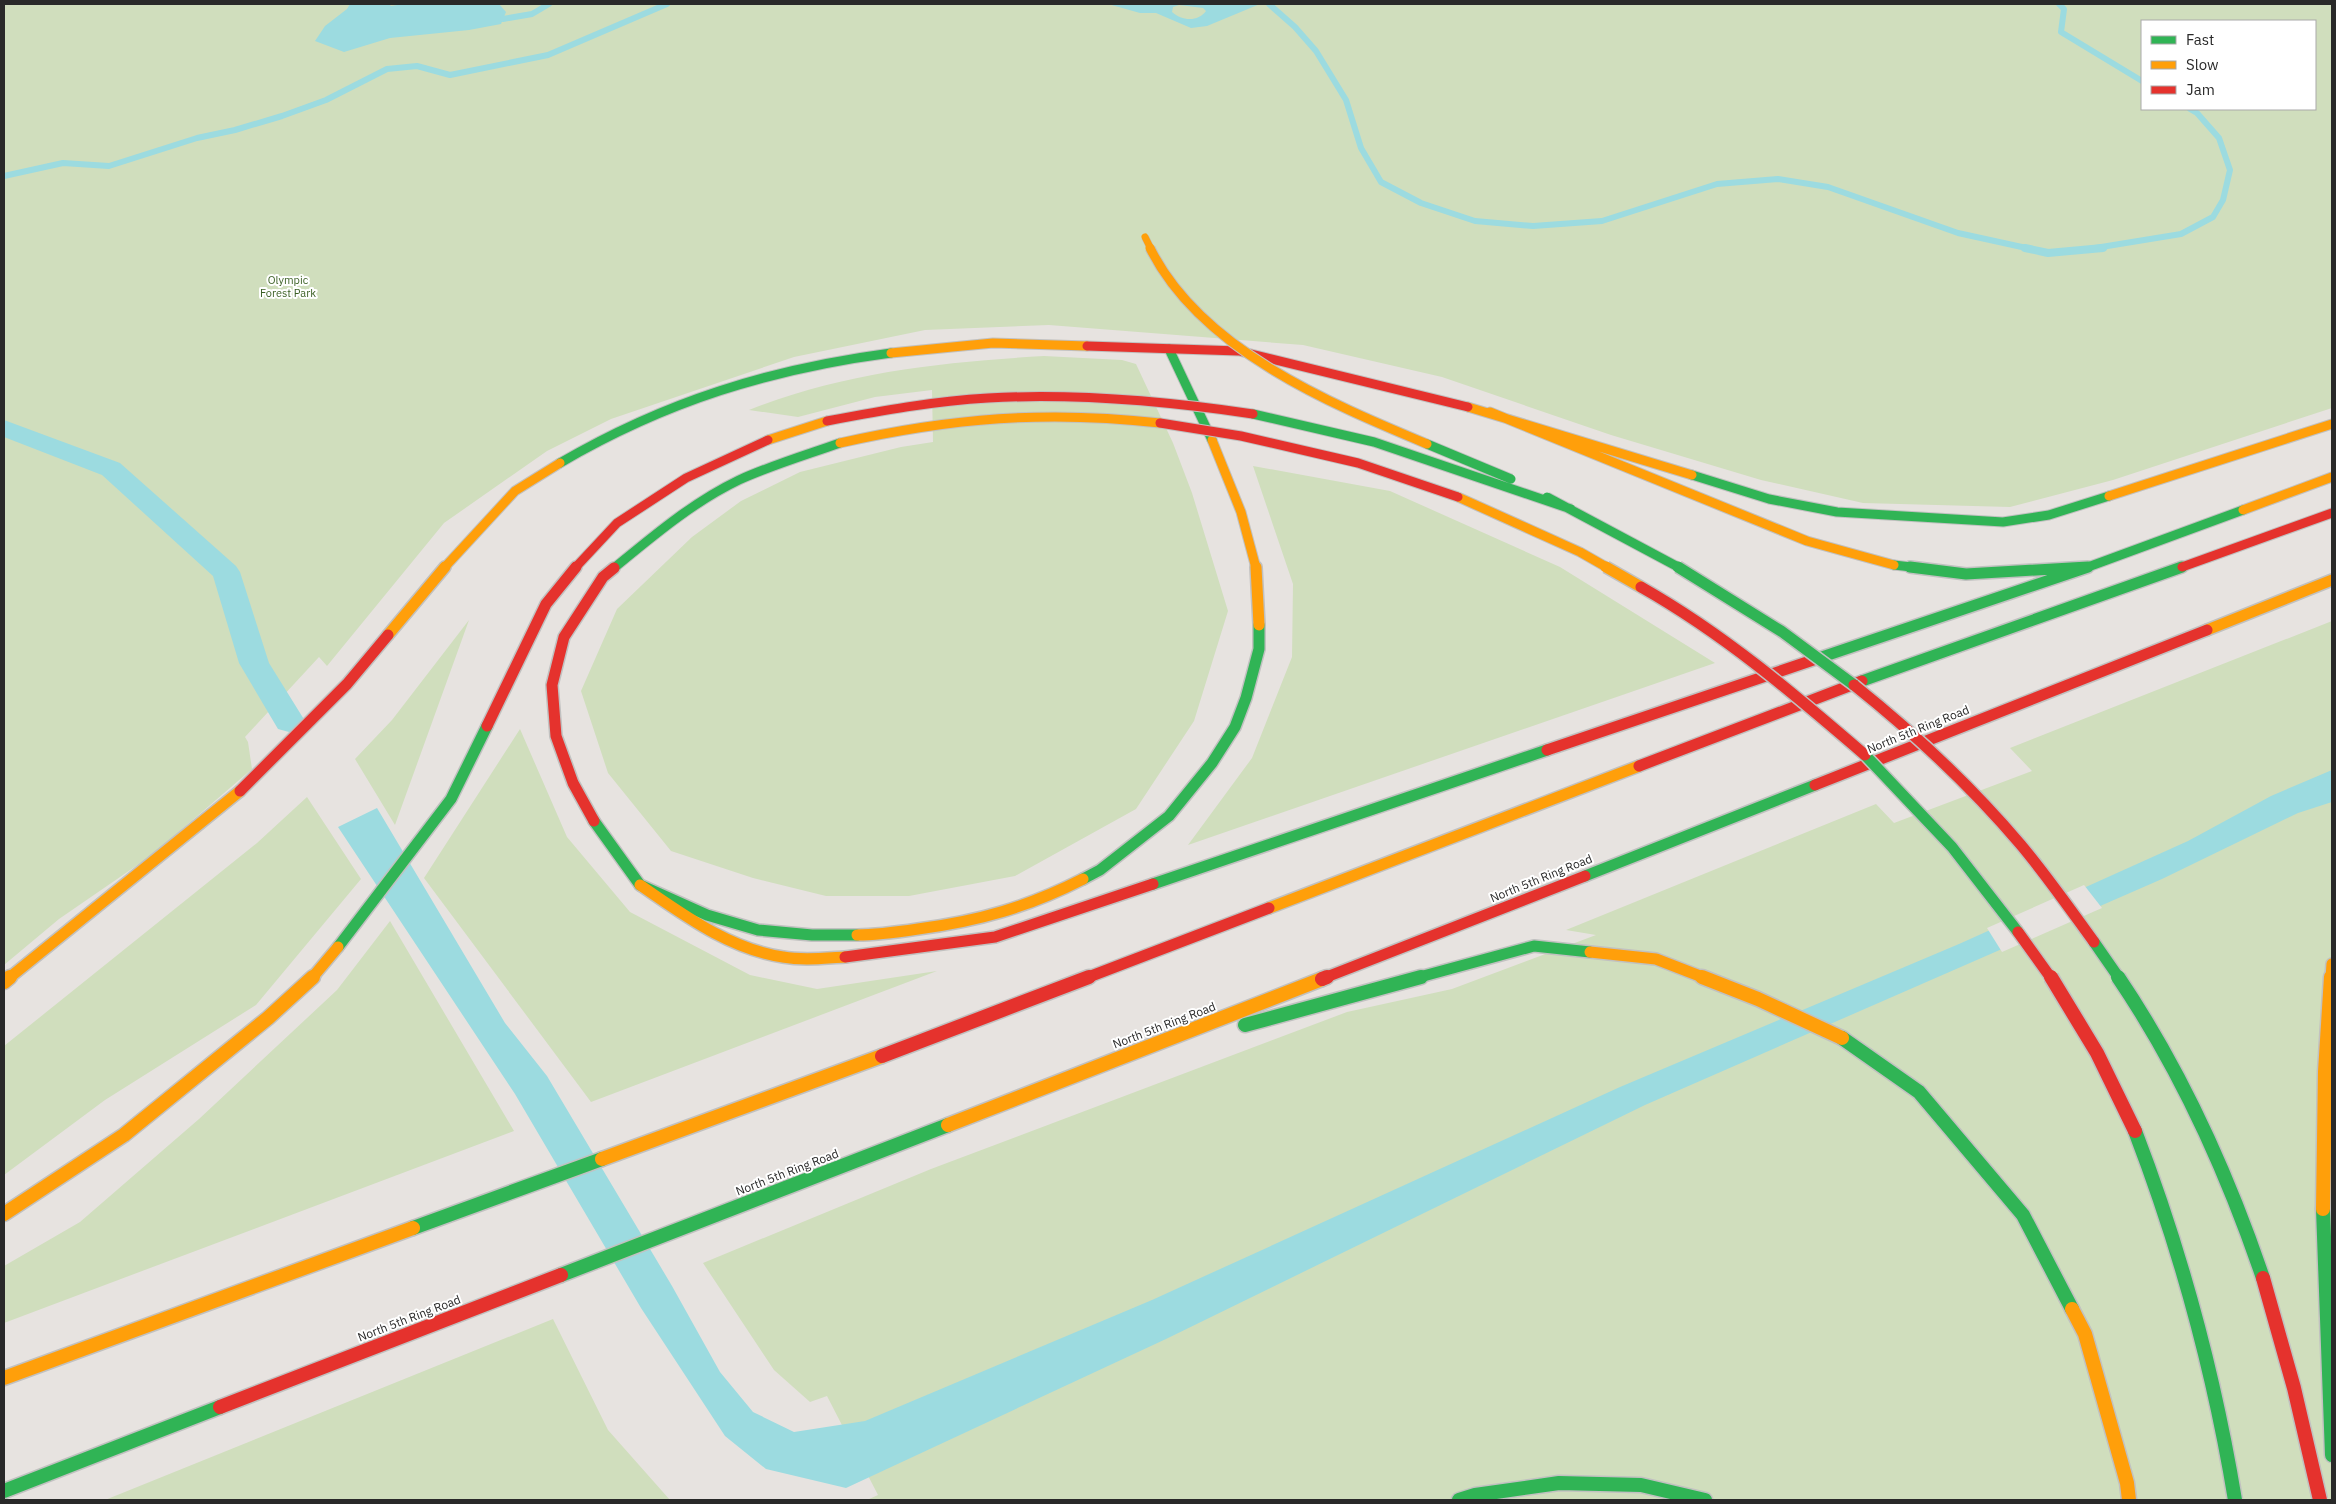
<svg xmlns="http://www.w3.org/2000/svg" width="2336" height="1504" viewBox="0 0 2336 1504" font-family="'IBM Plex Sans',sans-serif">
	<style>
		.green { fill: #d0debd; fill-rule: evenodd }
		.water { fill: #9cdbe0; fill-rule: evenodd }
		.pier { fill: #e7e3e0 }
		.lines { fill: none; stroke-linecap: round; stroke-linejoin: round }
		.stream-far1 { stroke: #9cdbe0; stroke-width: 6 }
		.stream { stroke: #9cdbe0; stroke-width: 8 }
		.canal { fill: #9cdbe0; fill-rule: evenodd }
		.fast-far2-casing { stroke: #c1c1c0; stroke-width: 11 }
		.fast-far1-casing { stroke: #c1c1c0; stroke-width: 14 }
		.fast-casing { stroke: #c1c1c0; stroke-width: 17 }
		.slow-far2-casing { stroke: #c1c1c0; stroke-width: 11 }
		.slow-far1-casing { stroke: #c1c1c0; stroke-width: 14 }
		.slow-casing { stroke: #c1c1c0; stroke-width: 17 }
		.jam-far2-casing { stroke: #c1c1c0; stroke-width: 11 }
		.jam-far1-casing { stroke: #c1c1c0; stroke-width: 14 }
		.jam-casing { stroke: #c1c1c0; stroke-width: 17 }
		.fast-far2 { stroke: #30b455; stroke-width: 9 }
		.fast-far1 { stroke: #30b455; stroke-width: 11 }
		.fast { stroke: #30b455; stroke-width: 14 }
		.slow-far2 { stroke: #ff9f0a; stroke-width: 9 }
		.slow-far1 { stroke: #ff9f0a; stroke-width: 11 }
		.slow { stroke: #ff9f0a; stroke-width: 14 }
		.jam-far2 { stroke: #e5322d; stroke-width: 9 }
		.jam-far1 { stroke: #e5322d; stroke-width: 11 }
		.jam { stroke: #e5322d; stroke-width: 14 }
		.fast-bridge-far2-casing { stroke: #c1c1c0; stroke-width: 11; stroke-linecap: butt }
		.fast-bridge-far1-casing { stroke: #c1c1c0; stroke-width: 14; stroke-linecap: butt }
		.fast-bridge-casing { stroke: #c1c1c0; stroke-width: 17; stroke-linecap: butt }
		.slow-bridge-far2-casing { stroke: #c1c1c0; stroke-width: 8; stroke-linecap: butt }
		.slow-bridge-far1-casing { stroke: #c1c1c0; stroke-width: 11; stroke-linecap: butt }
		.slow-bridge-casing { stroke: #c1c1c0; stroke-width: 14; stroke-linecap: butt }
		.jam-bridge-far2-casing { stroke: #c1c1c0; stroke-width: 11; stroke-linecap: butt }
		.jam-bridge-far1-casing { stroke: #c1c1c0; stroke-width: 14; stroke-linecap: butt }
		.jam-bridge-casing { stroke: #c1c1c0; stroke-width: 17; stroke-linecap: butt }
		.fast-bridge-far2 { stroke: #30b455; stroke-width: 9 }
		.fast-bridge-far1 { stroke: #30b455; stroke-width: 11 }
		.fast-bridge { stroke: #30b455; stroke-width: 14 }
		.slow-bridge-far2 { stroke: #ff9f0a; stroke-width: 7 }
		.slow-bridge-far1 { stroke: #ff9f0a; stroke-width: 9 }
		.slow-bridge { stroke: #ff9f0a; stroke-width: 11 }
		.jam-bridge-far2 { stroke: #e5322d; stroke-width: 9 }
		.jam-bridge-far1 { stroke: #e5322d; stroke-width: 11 }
		.jam-bridge { stroke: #e5322d; stroke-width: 14 }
		.labels { text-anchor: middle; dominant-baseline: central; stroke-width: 4; stroke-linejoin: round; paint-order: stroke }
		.far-park-label { font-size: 11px; fill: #395e22; stroke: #fff }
		.street-label { font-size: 12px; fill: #292929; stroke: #fff }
	</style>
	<rect width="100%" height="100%" fill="#e7e3e0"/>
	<!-- green -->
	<path class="green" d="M4,4H2332V408L2113,480L2010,507L1863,503L1761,480L1611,435L1442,377L1303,345L1049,325L925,330L794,357L611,419L547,451L444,523L327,666L319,657L245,737L248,742L252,769L152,855L59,919L4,965ZM2142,21H2315V109H2142Z
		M1044,356L1122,360L1136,364L1173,443L1192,493L1228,611L1194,721L1136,809L1015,876L909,896H826L753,878L671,851L608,773L581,691L617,609L692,537L741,501L800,472L901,447L933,442L932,390L875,397L798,417L749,410C844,372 943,362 1044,356Z
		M1253,466L1390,491L1560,567L1715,663L1188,845L1252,758L1292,657L1293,584Z
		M469,620L395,825L355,759L392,720Z
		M2332,621V1500H867L878,1495L827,1396L810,1402L774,1370L703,1263L931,1169L1347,1012L1452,989L1596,935L1566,930L1876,804L1894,823L2032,771L2010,748Z
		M520,729L567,837L630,912L750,975L817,989L937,971L591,1102L424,878Z
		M307,797L361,879L256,1005L105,1100L4,1175V1046L257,843Z
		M390,921L514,1131L4,1323V1266L80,1222L199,1119L337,990Z
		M553,1319L608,1430L670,1500H105Z"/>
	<!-- water -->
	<path class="water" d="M350,4H389L391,6L403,4H499L506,12L501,24L469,30L390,38L344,52L315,41L325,26L347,9Z
		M1108,4H1260L1207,26L1191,28L1156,13H1140ZM1179,5L1203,8L1206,11C1198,22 1182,21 1172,12L1173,7Z
		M2332,770V802L2298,813L2162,879L1645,1105L1166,1339L846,1488L766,1469L725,1436L641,1308L515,1094L338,827L377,808L505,1023L547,1076L672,1286L720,1372L753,1412L794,1432L865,1421L1152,1300L1620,1087L1959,944L2188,841L2271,796Z"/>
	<!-- pier -->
	<path class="pier" d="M2084,885L2102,908L2002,952L1987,928Z"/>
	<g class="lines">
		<!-- stream-far1 -->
		<path class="stream-far1" d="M1269,4L1295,27L1316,51L1346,100L1361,148L1381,182L1421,203L1475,221L1533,226L1602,221L1717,184L1778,179L1828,187L1958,233L2031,249
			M2059,4L2064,9L2061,32L2142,81
			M503,19L532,14L549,4
			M4,176L63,163L109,166L197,138L235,130L282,116L326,100L387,69L417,66L450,75L548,55L667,4
			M2089,249L2181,234L2213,217L2223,200L2230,170L2219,138L2197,113L2190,109"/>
		<!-- stream -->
		<path class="stream" d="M2025,248L2048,253L2103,248"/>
		<!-- canal -->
		<path class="canal" d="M4,420L120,463L236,566L240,572L269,663L305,721L300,729L289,732L278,729L239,663L213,576L102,475L4,437Z"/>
		<defs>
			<path id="fast-far2" d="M1169,349L1212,440
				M560,463C666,401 770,369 891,353
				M1692,475L1769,499L1837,512L2003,522L2049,515L2109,496
				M1894,565L1920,568
				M614,568C653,536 693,502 739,480C772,465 806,455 840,443
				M2066,568L2088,567L2243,510
				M2084,568L2088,567
				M2178,568L2182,567"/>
			<path id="fast-far1" d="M1910,567L1966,574L2088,567
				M1819,658L2088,567
				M1862,681L2182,567
				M594,821L640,885L707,915L758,930L812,935H857
				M1585,876L1815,785
				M1083,879L1100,870L1169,816L1212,763L1235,727L1246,698L1259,649V625
				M1153,884L1547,750
				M338,947L451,799L487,726
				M1416,978L1534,946L1590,952"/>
			<path id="fast" d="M1245,1025L1421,977
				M1842,1038L1919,1092L2023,1215L2072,1309
				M2323,1209L2332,1455
				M413,1228L602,1159
				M561,1275L948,1125
				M4,1491L220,1407
				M1459,1500L1475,1495L1559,1483L1641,1485L1705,1500"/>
			<path id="slow-far2" d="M891,353L993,343L1087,346
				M1468,407L1692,475
				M1490,412L1807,541L1894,565
				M768,440L827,421
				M1212,440L1241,512L1256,568
				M2109,496L2332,424
				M2243,510L2332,477
				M444,568L515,491L560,463"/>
			<path id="slow-far1" d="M1256,567L1259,625
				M2207,630L2332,580
				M388,635L445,567
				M640,885C684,915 729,949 783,957C804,961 825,958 845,957
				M1269,908L1639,766
				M857,935C878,935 898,932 918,929C979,921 1028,907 1083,879
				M1590,952L1656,959L1705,978
				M9,978L240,791
				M312,978L338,947
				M2331,978L2332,964"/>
			<path id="slow" d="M1702,977L1758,999L1842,1038
				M4,982L10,977
				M948,1125L1322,979
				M602,1159L882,1056
				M2323,1209L2325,1072L2331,977
				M4,1214L124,1135L268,1018L313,977
				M2072,1309L2085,1334L2127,1483L2129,1500
				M4,1378L413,1228"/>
			<path id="jam-far2" d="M1087,346L1239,351L1468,407
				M2182,567L2332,513
				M575,568L617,523L686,478L768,440"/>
			<path id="jam-far1" d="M487,726L546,604L576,567
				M1547,750L1819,658
				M1639,766L1862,681
				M1815,785L2207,630
				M240,791L347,684L388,635
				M594,821L573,783L556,736L552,685L564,637L603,577L614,568
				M845,957L995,937L1153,884
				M1086,978L1269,908
				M1324,978L1585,876"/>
			<path id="jam" d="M1322,979L1327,977
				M882,1056L1089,977
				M220,1407L561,1275"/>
		</defs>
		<!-- fast-far2 casing -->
		<use href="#fast-far2" class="fast-far2-casing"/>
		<!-- fast-far1 casing -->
		<use href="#fast-far1" class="fast-far1-casing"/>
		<!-- fast casing -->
		<use href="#fast" class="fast-casing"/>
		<!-- slow-far2 casing -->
		<use href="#slow-far2" class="slow-far2-casing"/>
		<!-- slow-far1 casing -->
		<use href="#slow-far1" class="slow-far1-casing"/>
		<!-- slow casing -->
		<use href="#slow" class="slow-casing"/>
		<!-- jam-far2 casing -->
		<use href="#jam-far2" class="jam-far2-casing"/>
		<!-- jam-far1 casing -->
		<use href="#jam-far1" class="jam-far1-casing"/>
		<!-- jam casing -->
		<use href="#jam" class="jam-casing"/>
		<!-- fast-far2 -->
		<use href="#fast-far2" class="fast-far2"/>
		<!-- fast-far1 -->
		<use href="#fast-far1" class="fast-far1"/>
		<!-- fast -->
		<use href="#fast" class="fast"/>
		<!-- slow-far2 -->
		<use href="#slow-far2" class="slow-far2"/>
		<!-- slow-far1 -->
		<use href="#slow-far1" class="slow-far1"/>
		<!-- slow -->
		<use href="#slow" class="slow"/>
		<!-- jam-far2 -->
		<use href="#jam-far2" class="jam-far2"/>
		<!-- jam-far1 -->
		<use href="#jam-far1" class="jam-far1"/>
		<!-- jam -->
		<use href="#jam" class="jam"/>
		<defs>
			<path id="fast-bridge-far2" d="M1253,414L1374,442L1571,509
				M1427,444L1511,479
				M1547,497L1680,568"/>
			<path id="fast-bridge-far1" d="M1678,567L1781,631L1854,685
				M1865,755L1952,847L2018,932
				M2094,942L2119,978"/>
			<path id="fast-bridge" d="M2118,977C2181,1070 2227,1172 2263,1278
				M2135,1131C2181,1251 2214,1373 2235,1500"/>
			<path id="slow-bridge-far2" d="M1145,237L1151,249"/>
			<path id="slow-bridge-far1" d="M1150,248C1200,349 1329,403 1427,444
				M840,443C951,418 1046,410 1160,423
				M1458,497L1580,552L1608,568"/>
			<path id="slow-bridge" d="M1606,567L1641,587"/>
			<path id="jam-bridge-far2" d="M827,421C880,411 934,401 988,398C1077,393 1165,401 1253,414
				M1160,423L1241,436L1358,463L1458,497"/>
			<path id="jam-bridge-far1" d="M1641,587C1724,634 1793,693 1865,755
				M1854,685C1914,733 1971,786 2021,845C2047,876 2070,909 2094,942
				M2018,932L2051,978"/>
			<path id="jam-bridge" d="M2051,977L2097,1053L2135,1131
				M2263,1278L2294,1388L2320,1500"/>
		</defs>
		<!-- fast-bridge-far2 casing -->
		<use href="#fast-bridge-far2" class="fast-bridge-far2-casing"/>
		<!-- fast-bridge-far1 casing -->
		<use href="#fast-bridge-far1" class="fast-bridge-far1-casing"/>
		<!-- fast-bridge casing -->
		<use href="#fast-bridge" class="fast-bridge-casing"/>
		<!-- slow-bridge-far2 casing -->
		<use href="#slow-bridge-far2" class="slow-bridge-far2-casing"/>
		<!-- slow-bridge-far1 casing -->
		<use href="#slow-bridge-far1" class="slow-bridge-far1-casing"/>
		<!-- slow-bridge casing -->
		<use href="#slow-bridge" class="slow-bridge-casing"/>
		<!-- jam-bridge-far2 casing -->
		<use href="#jam-bridge-far2" class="jam-bridge-far2-casing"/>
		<!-- jam-bridge-far1 casing -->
		<use href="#jam-bridge-far1" class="jam-bridge-far1-casing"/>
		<!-- jam-bridge casing -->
		<use href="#jam-bridge" class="jam-bridge-casing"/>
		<!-- fast-bridge-far2 -->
		<use href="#fast-bridge-far2" class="fast-bridge-far2"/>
		<!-- fast-bridge-far1 -->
		<use href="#fast-bridge-far1" class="fast-bridge-far1"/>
		<!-- fast-bridge -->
		<use href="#fast-bridge" class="fast-bridge"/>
		<!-- slow-bridge-far2 -->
		<use href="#slow-bridge-far2" class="slow-bridge-far2"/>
		<!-- slow-bridge-far1 -->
		<use href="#slow-bridge-far1" class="slow-bridge-far1"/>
		<!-- slow-bridge -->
		<use href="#slow-bridge" class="slow-bridge"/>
		<!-- jam-bridge-far2 -->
		<use href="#jam-bridge-far2" class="jam-bridge-far2"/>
		<!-- jam-bridge-far1 -->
		<use href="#jam-bridge-far1" class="jam-bridge-far1"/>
		<!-- jam-bridge -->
		<use href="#jam-bridge" class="jam-bridge"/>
	</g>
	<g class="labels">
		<!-- far-park labels -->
		<g class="far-park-label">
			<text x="288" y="280">Olympic<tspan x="288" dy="13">Forest Park</tspan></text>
		</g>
		<!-- street labels -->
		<g class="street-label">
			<text transform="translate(1918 729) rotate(-22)">North 5th Ring Road</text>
			<text transform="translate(1541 878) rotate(-22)">North 5th Ring Road</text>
			<text transform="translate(1164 1025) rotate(-21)">North 5th Ring Road</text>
			<text transform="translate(787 1172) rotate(-21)">North 5th Ring Road</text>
			<text transform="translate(409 1318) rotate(-21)">North 5th Ring Road</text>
		</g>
	</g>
	<!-- border -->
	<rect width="2336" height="1504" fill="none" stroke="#292929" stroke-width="10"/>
	<!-- legend -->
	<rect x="2141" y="20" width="175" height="90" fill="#ffffff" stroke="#a9a9a9"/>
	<rect x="2151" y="36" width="25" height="8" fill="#30b455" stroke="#a9a9a9"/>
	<text x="2186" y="45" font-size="15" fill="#292929">Fast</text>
	<rect x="2151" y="61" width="25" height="8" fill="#ff9f0a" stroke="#a9a9a9"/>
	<text x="2186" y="70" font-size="15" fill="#292929">Slow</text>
	<rect x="2151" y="86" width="25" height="8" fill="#e5322d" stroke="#a9a9a9"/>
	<text x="2186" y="95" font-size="15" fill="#292929">Jam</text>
</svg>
